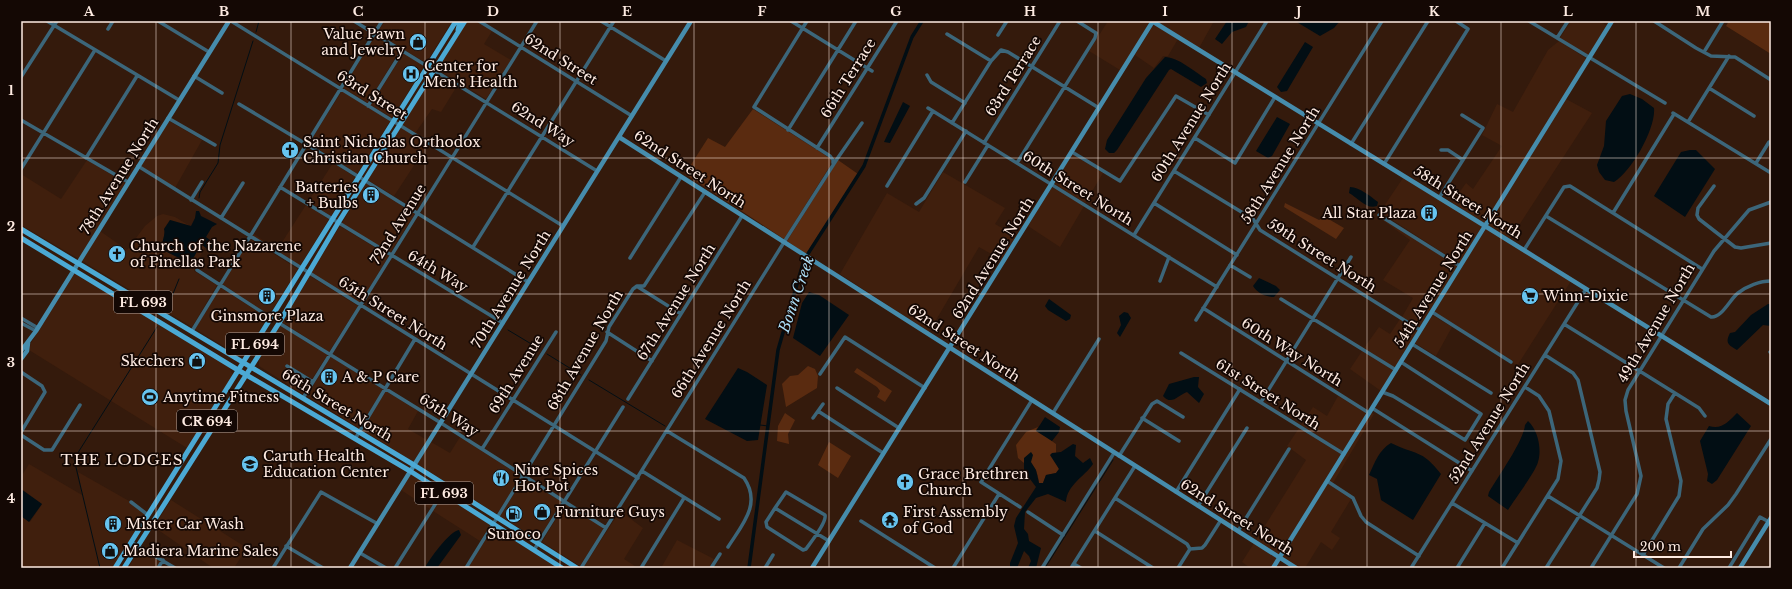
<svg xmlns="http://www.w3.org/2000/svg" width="1792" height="589" viewBox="0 0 1792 589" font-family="'Libre Baskerville',serif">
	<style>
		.built { fill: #401f0d }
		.green { fill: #5a2b10 }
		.water { fill: #020e14 }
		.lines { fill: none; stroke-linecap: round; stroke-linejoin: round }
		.stream { stroke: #020e14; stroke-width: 1 }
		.canal { stroke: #020e14; stroke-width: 3.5 }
		.street { stroke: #3c667a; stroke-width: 3.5 }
		.secondary { stroke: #468cac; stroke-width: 4.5 }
		.primary { stroke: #4ba9d4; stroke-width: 5 }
		.grid { fill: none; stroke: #feebe2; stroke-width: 1; stroke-opacity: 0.55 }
		.labels { text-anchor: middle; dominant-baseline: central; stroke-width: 3.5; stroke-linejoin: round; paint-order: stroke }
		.shield { fill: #140804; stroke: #b8a79f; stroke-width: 1 }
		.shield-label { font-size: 13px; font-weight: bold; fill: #feebe2 }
		.poi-label { font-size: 14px; fill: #feebe2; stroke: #140804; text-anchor: start }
		.street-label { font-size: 14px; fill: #feebe2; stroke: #140804 }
		.water-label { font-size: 15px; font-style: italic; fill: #acdef7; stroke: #140804 }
		.neighbourhood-label { font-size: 15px; letter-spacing: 1px; fill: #feebe2; stroke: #140804 }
		.neatline { fill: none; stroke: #feebe2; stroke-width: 1.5 }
		.grid-label { font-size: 13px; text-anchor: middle; font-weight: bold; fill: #feebe2 }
	</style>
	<rect width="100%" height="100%" fill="#341a0c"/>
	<!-- built -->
	<path class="built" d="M385,21H452L426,63L377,33Z
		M467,21H476L492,31L484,44L511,60L486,99L437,69Z
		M1108,21L1151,22L1120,70L1089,51Z
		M1156,21H1214L1199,48Z
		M1571,21H1600L1607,26L1588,56L1560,38Z
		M1154,24L1178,39L1168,56H1163L1154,68L1135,55L1133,58Z
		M375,36L400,50L368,103L343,88Z
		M1559,41L1587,59L1485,223L1452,203L1466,183L1473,189L1502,146L1482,135L1497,104L1513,112L1548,50Z
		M404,52L425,65L392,118L371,105Z
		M435,72L457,86L441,112L432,109L416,132L429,141L402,125Z
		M342,91L390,121L357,174L309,143Z
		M1566,99L1592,113L1510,239L1488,225Z
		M169,121L202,140L175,188L141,166Z
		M401,127L428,144L394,196L368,180Z
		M1072,154L1103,173L1085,203L1054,184Z
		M321,155L355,177L331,216L308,202L333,163Z
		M87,160L125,183L79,259L21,225V174L61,199Z
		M943,172L1005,208L995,224L1016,236L1002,260L979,247L929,332L840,274L887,193L919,212Z
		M1403,178L1483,226L1460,264L1380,212Z
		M366,183L415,214L390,253L342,223Z
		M1052,187L1084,206L1060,247L1028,226Z
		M306,205L329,219L300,266L252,236L254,234L277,250Z
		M163,214L175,217L190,226L170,220L164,229L165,233L162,245L163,250L187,262L194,257L199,245H203L205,247L194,268V271L217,285L192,327L82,261L100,231L127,250L145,226L157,216Z
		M1378,215L1458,266L1420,328L1402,317L1413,298L1383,280L1410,240L1377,216Z
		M340,226L389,256L360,303L311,273Z
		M1486,228L1571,281L1517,366L1513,363V361L1434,312Z
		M250,239L298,269L269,315L222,284Z
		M75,273L229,367L233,375L187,448L29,350L31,343Z
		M310,276L358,306L329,352L282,322Z
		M220,287L267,318L246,353L240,356L195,329Z
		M1432,315L1452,327L1436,356L1415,343Z
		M1400,319L1418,331L1395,368L1364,348L1379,327L1390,334Z
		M280,325L328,354L312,379L286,364L285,367L310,382L303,394L259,366V359Z
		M1362,351L1393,370L1381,391L1350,369Z
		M331,356L383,389L359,428L307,396Z
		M386,391L418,411L408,429L427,440L414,462L362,430Z
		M1338,396L1367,413L1343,452L1301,425L1313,407L1327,416Z
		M1371,413L1374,414L1333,483L1329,480Z
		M1299,428L1341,454L1279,555L1256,540L1306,460L1287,446Z
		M460,437L521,476L497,514L417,464L431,442L450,453Z
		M29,464L82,495L78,472L129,501L146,515L112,568H21V516L30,522L42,504L21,489V477Z
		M411,474L440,493L430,509L401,490Z
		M524,478L562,502L538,540L500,516Z
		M1328,483L1351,499L1331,532L1340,538L1332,550L1321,542L1305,568H1299L1282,557Z
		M444,495L490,525L480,541L433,511Z
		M171,500L247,548L234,568H213L154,527Z
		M565,504L604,528L580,566L542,542Z
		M620,511L643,528L624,559L638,568H583Z
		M493,527L559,568H468Z
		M677,540L714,559L709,568H661Z
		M1254,543L1277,558L1271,568H1250L1242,562Z
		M140,549L160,561L156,568H128Z"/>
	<!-- green -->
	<path class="green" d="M1729,21H1771V54L1726,26Z
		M753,109L828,157L831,160L830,166L784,239L685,174L708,138L725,147Z
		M838,160L858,174L806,254L787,241Z
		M1285,203L1319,220L1325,217L1344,228L1336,239L1284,207Z
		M808,366L815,369L818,376L817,388L786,407L782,384L790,376L798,375Z
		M857,368L892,391L885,402L877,397L880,391L877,387L854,372Z
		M785,413L795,420L788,434L789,444L777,441L778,426Z
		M1038,427L1036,430L1056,444V453H1052L1059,469L1056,473L1046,475L1043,483H1039C1038,472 1034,464 1024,458V463L1018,458L1016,445L1026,432Z
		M829,442L851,456L838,478L818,465Z"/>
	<!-- water -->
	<path class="water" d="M1227,21H1249L1246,27L1232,32L1222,44L1215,39Z
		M1295,21H1340L1334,28L1320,36Z
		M1305,42L1313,47L1287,91L1281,92L1277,87Z
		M1165,57C1178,57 1195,72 1206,79L1207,83L1201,87L1171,69L1169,70L1117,150L1114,153H1109L1105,149L1107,140L1146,78Z
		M1630,94L1642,99L1654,108C1656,128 1632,171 1614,182L1605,180L1599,172L1597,165L1604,146L1606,121L1622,96Z
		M903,102L910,106L890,143L884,142Z
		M1277,117L1290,124L1272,156L1268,158L1256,151Z
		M1690,150H1696L1715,169L1685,217L1654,196L1681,152Z
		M1350,187C1360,187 1371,197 1378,202L1377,206C1367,210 1358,198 1349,193Z
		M196,211H199L201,216L217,224L212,227L206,237L214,243L216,247L214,251L211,252L201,244L194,257L187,262L163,250C160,243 166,236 164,229L170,220L191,226L195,218Z
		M1259,278L1276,286L1280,290L1274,297C1266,297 1257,293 1253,286Z
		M809,292L819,295L849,315L820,356L793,338L802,303Z
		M1049,299L1071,315L1070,319L1066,321L1048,310L1045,306Z
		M1768,304H1771V326L1763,325L1737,350C1728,345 1725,343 1730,333L1735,332L1751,315Z
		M1124,312L1128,313L1131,318L1120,337L1117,333L1121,325L1119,316Z
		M738,368L747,372L767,385L758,440L747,441L705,419Z
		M1194,377H1199L1198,387L1204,394L1199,403L1187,392C1178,395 1172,406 1163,396L1169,384Z
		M1737,413L1751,426L1717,480L1712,484L1707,481L1708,474L1700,441L1709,426C1722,430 1729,421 1737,413Z
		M1045,417L1060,427L1059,432L1052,441L1036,431Z
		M1528,421C1538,430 1542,449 1538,462C1536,471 1514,500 1508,510L1488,496L1489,492C1498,477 1524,440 1525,425Z
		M1391,443C1415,455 1422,449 1441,474L1413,520L1381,500L1377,479L1369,475C1375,462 1379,450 1391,443Z
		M1073,444L1076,445L1075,456L1083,463L1090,458L1093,464C1084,477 1067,485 1066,502L1048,494L1036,498L1025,512L1024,529L1028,534L1029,541L1041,548L1036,568H1028L1031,561L1029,556L1024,551L1017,568H1010V563L1018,543L1014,526L1016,518L1036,487L1024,471V458L1031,452L1033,455L1031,462L1036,470L1039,483H1043L1046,475L1056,473L1059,469L1050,455L1052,453L1061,452Z
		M21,489L42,504L29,522L21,516Z
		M459,530L461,535L437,568H425C429,559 450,531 459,530Z"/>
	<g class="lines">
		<!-- stream -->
		<path class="stream" d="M256,32L259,21
			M199,198L200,192L218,163L220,145L253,41
			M166,311L179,279
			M508,330L538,348
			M547,354L581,375
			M589,380L665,426
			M760,425L768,426
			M100,568L74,459L157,327
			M1045,568L1113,460"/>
		<!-- canal -->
		<path class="canal" d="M749,568L778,350L804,260L864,166L912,37L922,21"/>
		<!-- street -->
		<path class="street" d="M47,21L179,100
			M158,21L209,52
			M231,21L563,226
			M354,21L597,171
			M479,21L632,116
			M601,21L666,61
			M791,21L872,71
			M807,21L754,107L830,156L833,160V163
			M1529,21L1665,103
			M1654,21L1696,48L1711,56L1735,57L1771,80
			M108,29L113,21
			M947,34L991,61
			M998,35L1007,21
			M1557,38L1568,21
			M1704,52L1723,21
			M927,75L931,82L965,103
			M194,76L222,93
			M21,77L57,21
			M1709,88L1754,116
			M239,104L306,144L528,282
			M368,106L403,50
			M928,108L1217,287
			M1673,113L1771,173
			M168,118L215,145
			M21,120L128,182
			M1688,122L1729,56
			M952,123L991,61L1001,50L1008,52L1099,108
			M788,130L856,21
			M1195,138L1235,163L1275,97
			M984,143L1060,21
			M1351,144L1428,21
			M817,148L897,21
			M1441,150H1448L1463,160
			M1072,152L1120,181L1176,96L1209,115
			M86,158L137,76
			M1017,163L1095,38L1096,33L1077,21
			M1756,163L1769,142
			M1384,164L1468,29L1456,21
			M138,166L638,478
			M21,169L95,50
			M1174,171L1253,219L1260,230L1420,330
			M965,182L988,145
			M887,186L933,111
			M1714,186L1698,208L1697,215L1699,219L1735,247L1741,248L1771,243
			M280,187L503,323
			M1439,198L1483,128L1462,115
			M191,200L202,182
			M1154,203L1237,255
			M916,204L924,198L966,131
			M1613,213L1674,114
			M1379,215L1460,266
			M1546,216L1711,317C1722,318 1730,299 1738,293C1747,286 1760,281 1771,281
			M221,218L243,183
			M1134,235L1267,21
			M473,247L614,21
			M1524,250L1564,187L1570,186L1702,269
			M630,258L681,177
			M1230,265L1250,277
			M197,270L271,318
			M1160,281L1169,257
			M638,287L681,314
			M1281,299L1396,370
			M1203,308L1369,413
			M1432,312L1511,362
			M21,318L38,328
			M1196,320L1382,21
			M21,323L36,331
			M279,323L441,423L606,528
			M1564,324L1699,408L1705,416
			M192,331L382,21
			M607,332L652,361
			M1412,344L1491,393
			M1770,352L1771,353
			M1181,353L1344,454
			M1545,355L1573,373L1578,380L1600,472L1599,480L1597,488L1546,568
			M287,366L313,382
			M21,372L42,386L45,392L21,432
			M820,374L845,337L925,388
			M837,388L899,428
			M1382,392L1393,396L1465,440L1481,414L1401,362
			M303,398L537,21
			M628,399L742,216
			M1261,402L1351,257
			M1372,408L1472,471
			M818,411L883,453
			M1053,413L1099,339
			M813,418L823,404
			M1142,418L1179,441
			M667,431L744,478C762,504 742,525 728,547
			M21,435L44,450H52L80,405
			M355,439L415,339
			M482,449L556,332
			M1119,456L1152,404L1157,401L1183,417
			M642,471L719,519
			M1327,481L1353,498L1361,516L1366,522L1419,556
			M1176,492L1240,389
			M1548,496L1664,568
			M1115,498L1187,544L1190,549
			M131,502L148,515
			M1452,503L1518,543
			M1198,506L1247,428
			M1020,507L981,482L1032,400
			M775,508L786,492L825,515C827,522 811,542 806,549L803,550L767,527L766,522L775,508L829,541
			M1028,512L1063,535
			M861,521L935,568
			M1095,531L1153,568
			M1238,531L1289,449
			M131,542L175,568
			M286,546L323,568
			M534,550L623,407
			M360,553L386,568
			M1643,555L1679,496L1681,481L1666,419L1668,404L1675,393
			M1074,564L1081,568
			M158,568L163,560
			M273,568L321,492L378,524
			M395,568L443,492L450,488
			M466,568L606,341L609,327L633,289L637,286H644L705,192
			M581,568L786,239L837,159L862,123
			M641,568L684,498
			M711,568L720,554
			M765,568L773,555
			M953,568L999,494
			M1042,568L1114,453
			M1071,568L1135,466
			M1178,568L1190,549L1202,548L1205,545L1221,520
			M1411,568L1586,289
			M1457,568L1485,523
			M1502,568L1558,479L1561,461L1549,411L1539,396L1525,387
			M1591,568L1637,494L1641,476L1626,411L1625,400L1628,390L1714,251L1749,210L1771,202
			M1679,568L1703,529L1728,505L1736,494L1771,439
			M1729,568L1760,517L1769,522"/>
		<!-- secondary -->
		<path class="secondary" d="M1152,21L1485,226L1771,404
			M619,137L1296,568
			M21,351L36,331L229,21
			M21,359L27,351L28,343
			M350,568L691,21
			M812,568L1153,21
			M1273,568L1612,21
			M1740,568L1771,518"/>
		<!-- primary -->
		<path class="primary" d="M458,30L460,21
			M21,229L414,465L577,568
			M21,238L238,370L410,471L562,568
			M115,568L456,21
			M124,568L279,323L338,223L465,21"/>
	</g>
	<!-- grid -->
	<path class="grid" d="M156,21V568M291,21V568M425,21V568M560,21V568M694,21V568M829,21V568M963,21V568M1098,21V568M1232,21V568M1367,21V568M1501,21V568M1636,21V568M21,158H1771M21,294H1771M21,431H1771"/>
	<!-- icons -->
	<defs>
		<symbol id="shop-disc" viewBox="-11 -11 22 22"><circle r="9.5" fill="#67c4f0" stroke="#140804"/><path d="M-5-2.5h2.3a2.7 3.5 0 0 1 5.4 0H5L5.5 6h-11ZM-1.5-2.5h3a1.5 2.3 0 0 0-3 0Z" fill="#111"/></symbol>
		<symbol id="hospital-disc" viewBox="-11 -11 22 22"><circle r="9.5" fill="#67c4f0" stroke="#140804"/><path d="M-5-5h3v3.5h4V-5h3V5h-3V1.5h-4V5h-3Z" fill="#111"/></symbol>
		<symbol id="church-disc" viewBox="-11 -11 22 22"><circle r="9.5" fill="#67c4f0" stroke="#140804"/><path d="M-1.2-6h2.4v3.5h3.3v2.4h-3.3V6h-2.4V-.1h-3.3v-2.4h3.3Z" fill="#111"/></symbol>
		<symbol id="building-disc" viewBox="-11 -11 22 22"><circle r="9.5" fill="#67c4f0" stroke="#140804"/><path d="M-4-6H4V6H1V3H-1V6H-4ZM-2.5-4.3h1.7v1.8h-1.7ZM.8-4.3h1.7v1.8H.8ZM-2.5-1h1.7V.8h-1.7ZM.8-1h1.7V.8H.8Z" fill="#111"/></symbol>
		<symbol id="supermarket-disc" viewBox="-11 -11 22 22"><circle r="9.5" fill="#67c4f0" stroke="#140804"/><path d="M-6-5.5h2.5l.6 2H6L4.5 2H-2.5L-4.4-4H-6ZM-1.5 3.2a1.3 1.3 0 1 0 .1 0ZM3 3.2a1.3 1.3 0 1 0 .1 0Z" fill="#111"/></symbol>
		<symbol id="stadium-disc" viewBox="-11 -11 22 22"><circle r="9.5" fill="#67c4f0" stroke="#140804"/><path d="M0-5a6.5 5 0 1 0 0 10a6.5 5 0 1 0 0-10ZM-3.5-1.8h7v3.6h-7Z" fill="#111"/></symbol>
		<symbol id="university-disc" viewBox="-11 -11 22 22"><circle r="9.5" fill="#67c4f0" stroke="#140804"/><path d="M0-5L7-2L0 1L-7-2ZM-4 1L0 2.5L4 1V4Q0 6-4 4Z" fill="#111"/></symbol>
		<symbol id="restaurant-disc" viewBox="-11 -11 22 22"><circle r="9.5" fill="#67c4f0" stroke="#140804"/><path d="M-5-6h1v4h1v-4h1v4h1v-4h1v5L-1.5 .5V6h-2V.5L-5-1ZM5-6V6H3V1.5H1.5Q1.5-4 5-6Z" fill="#111"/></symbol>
		<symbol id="fuel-disc" viewBox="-11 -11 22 22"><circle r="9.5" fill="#67c4f0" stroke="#140804"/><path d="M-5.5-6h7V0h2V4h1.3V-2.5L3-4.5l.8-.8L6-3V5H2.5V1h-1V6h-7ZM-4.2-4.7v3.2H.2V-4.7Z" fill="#111"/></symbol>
		<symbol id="temple-disc" viewBox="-11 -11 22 22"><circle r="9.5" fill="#67c4f0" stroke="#140804"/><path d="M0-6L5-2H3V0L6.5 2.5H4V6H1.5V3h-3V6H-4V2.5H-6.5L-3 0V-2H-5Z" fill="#111"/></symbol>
	</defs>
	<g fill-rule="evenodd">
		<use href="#shop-disc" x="408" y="32" width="20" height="20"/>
		<use href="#hospital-disc" x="401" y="64" width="20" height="20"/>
		<use href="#church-disc" x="280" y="140" width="20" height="20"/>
		<use href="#building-disc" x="361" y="185" width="20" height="20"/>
		<use href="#building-disc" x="1419" y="203" width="20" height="20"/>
		<use href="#church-disc" x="107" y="244" width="20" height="20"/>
		<use href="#building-disc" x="257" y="286" width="20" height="20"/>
		<use href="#supermarket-disc" x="1520" y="286" width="20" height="20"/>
		<use href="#shop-disc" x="187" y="351" width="20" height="20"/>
		<use href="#building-disc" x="319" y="367" width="20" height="20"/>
		<use href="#stadium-disc" x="140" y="387" width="20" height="20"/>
		<use href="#university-disc" x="240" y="454" width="20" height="20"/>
		<use href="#restaurant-disc" x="491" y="468" width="20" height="20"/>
		<use href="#church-disc" x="895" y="472" width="20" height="20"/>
		<use href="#shop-disc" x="532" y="502" width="20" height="20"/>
		<use href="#fuel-disc" x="504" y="504" width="20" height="20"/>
		<use href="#temple-disc" x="880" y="510" width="20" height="20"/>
		<use href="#building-disc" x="103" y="514" width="20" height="20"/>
		<use href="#shop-disc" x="100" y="541" width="20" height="20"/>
	</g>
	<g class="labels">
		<!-- shield labels -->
		<g class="shield">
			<rect x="114" y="291" width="58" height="22" rx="3"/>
			<rect x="226" y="333" width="58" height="22" rx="3"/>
			<rect x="177" y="410" width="60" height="22" rx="3"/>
			<rect x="415" y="482" width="58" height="22" rx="3"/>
		</g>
		<g class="shield-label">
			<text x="143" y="302">FL 693</text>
			<text x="255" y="344">FL 694</text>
			<text x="207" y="421">CR 694</text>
			<text x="444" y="493">FL 693</text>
		</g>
		<!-- poi labels -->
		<g class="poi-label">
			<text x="405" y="34" text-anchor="end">Value Pawn<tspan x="405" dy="16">and Jewelry</tspan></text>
			<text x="424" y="66">Center for<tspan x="424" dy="16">Men's Health</tspan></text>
			<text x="303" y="142">Saint Nicholas Orthodox<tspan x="303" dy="16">Christian Church</tspan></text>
			<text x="358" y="187" text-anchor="end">Batteries<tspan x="358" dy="16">+ Bulbs</tspan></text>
			<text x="1416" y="213" text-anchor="end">All Star Plaza</text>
			<text x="130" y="246">Church of the Nazarene<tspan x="130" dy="16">of Pinellas Park</tspan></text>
			<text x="1543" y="296">Winn-Dixie</text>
			<text x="267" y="316" text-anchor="middle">Ginsmore Plaza</text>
			<text x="184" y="361" text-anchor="end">Skechers</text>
			<text x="342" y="377">A &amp; P Care</text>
			<text x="163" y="397">Anytime Fitness</text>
			<text x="263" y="456">Caruth Health<tspan x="263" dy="16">Education Center</tspan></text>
			<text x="514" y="470">Nine Spices<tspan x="514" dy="16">Hot Pot</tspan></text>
			<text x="918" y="474">Grace Brethren<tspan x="918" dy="16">Church</tspan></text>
			<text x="555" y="512">Furniture Guys</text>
			<text x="903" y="512">First Assembly<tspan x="903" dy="16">of God</tspan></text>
			<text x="126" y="524">Mister Car Wash</text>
			<text x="514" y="534" text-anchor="middle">Sunoco</text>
			<text x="123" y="551">Madiera Marine Sales</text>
		</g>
		<!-- street labels -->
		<g class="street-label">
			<text transform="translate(561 59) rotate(32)">62nd Street</text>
			<text transform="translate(1013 76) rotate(-58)">63rd Terrace</text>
			<text transform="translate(848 78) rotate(-58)">66th Terrace</text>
			<text transform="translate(372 95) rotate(32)">63rd Street</text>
			<text transform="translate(1191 122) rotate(-58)">60th Avenue North</text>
			<text transform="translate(543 124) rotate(32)">62nd Way</text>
			<text transform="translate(1280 165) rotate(-58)">58th Avenue North</text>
			<text transform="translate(690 169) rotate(33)">62nd Street North</text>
			<text transform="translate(119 176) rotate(-58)">78th Avenue North</text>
			<text transform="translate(1078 188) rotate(32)">60th Street North</text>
			<text transform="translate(1468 202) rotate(32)">58th Street North</text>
			<text transform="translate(398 224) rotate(-58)">72nd Avenue</text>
			<text transform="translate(1322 255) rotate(32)">59th Street North</text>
			<text transform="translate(993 258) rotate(-58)">62nd Avenue North</text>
			<text transform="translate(438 271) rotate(31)">64th Way</text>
			<text transform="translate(511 289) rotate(-58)">70th Avenue North</text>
			<text transform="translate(1433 289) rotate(-58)">54th Avenue North</text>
			<text transform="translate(676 302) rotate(-58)">67th Avenue North</text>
			<text transform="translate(393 313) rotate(32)">65th Street North</text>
			<text transform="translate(1656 323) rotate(-59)">49th Avenue North</text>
			<text transform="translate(711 339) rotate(-58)">66th Avenue North</text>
			<text transform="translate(964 343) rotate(33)">62nd Street North</text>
			<text transform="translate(585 350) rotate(-60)">68th Avenue North</text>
			<text transform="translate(1292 352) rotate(32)">60th Way North</text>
			<text transform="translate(516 374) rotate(-58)">69th Avenue</text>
			<text transform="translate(1268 394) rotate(32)">61st Street North</text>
			<text transform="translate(337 405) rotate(31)">66th Street North</text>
			<text transform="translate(449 415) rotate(32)">65th Way</text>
			<text transform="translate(1489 423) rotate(-58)">52nd Avenue North</text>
			<text transform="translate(1237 517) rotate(32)">62nd Street North</text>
		</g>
		<!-- water labels -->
		<g class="water-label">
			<text transform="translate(796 294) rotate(-71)">Bonn Creek</text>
		</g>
		<!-- neighbourhood labels -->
		<g class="neighbourhood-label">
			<text x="122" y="459">THE LODGES</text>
		</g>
	</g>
	<!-- border -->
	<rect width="1792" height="589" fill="none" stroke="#140804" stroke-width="44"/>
	<!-- scale -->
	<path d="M1634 551v6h97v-6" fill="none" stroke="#feebe2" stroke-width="2"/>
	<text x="1640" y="551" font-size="12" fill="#feebe2" stroke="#140804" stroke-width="3" paint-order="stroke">200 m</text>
	<rect x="22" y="22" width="1748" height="545" class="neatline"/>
	<g class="grid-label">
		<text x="89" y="16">A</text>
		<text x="224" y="16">B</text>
		<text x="358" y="16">C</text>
		<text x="493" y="16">D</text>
		<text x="627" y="16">E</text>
		<text x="762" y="16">F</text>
		<text x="896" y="16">G</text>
		<text x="1030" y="16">H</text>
		<text x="1165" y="16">I</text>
		<text x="1299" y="16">J</text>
		<text x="1434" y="16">K</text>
		<text x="1568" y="16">L</text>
		<text x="1703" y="16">M</text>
		<text x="11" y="95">1</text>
		<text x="11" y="231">2</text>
		<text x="11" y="367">3</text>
		<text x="11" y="503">4</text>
	</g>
</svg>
